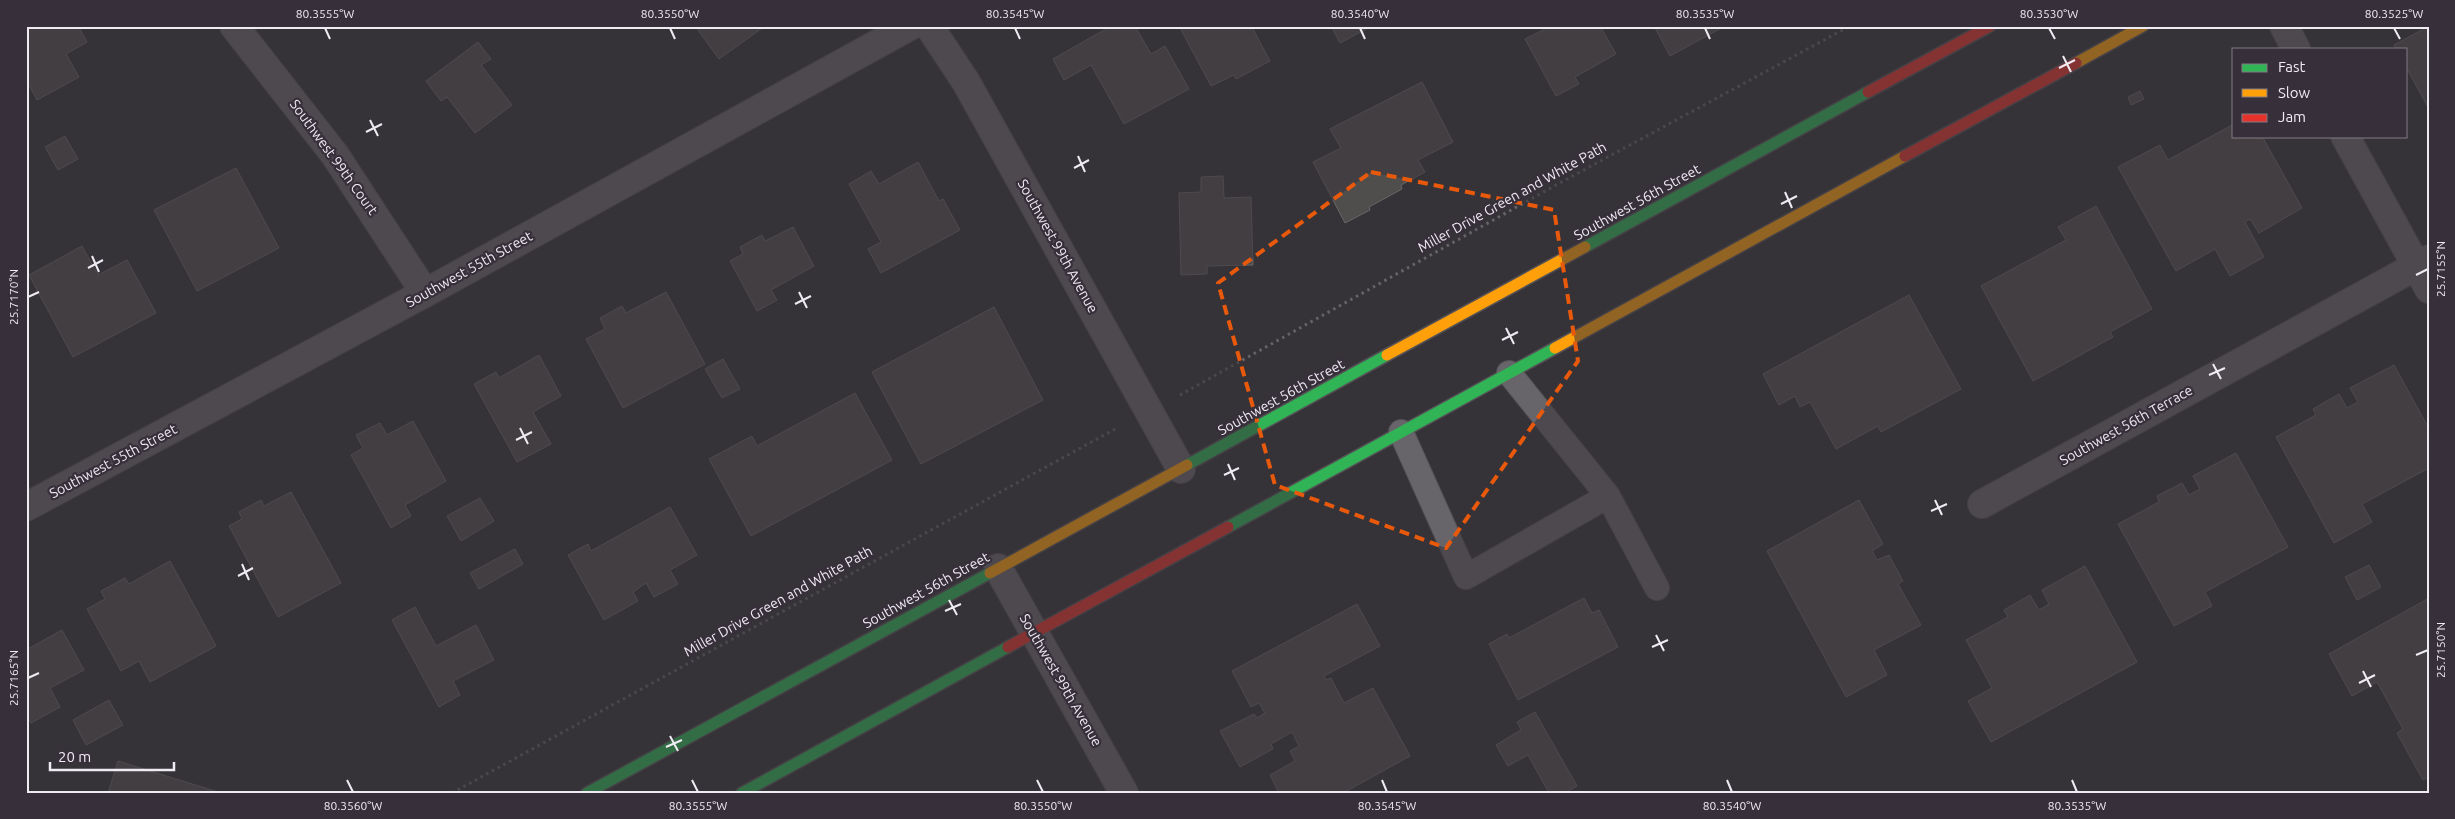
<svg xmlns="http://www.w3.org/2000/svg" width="2455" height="819" viewBox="0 0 2455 819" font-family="Ubuntu,sans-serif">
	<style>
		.building { fill: #504d4d; stroke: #6a6666 }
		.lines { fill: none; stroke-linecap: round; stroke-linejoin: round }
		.lane-casing { stroke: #545156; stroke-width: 26 }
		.street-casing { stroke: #545156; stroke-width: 30 }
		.fast-casing { stroke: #545156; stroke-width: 14 }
		.slow-casing { stroke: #545156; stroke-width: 14 }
		.jam-casing { stroke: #545156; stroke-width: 14 }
		.path { stroke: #656367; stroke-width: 3; stroke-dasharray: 2.5 4; stroke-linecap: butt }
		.lane { stroke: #68656a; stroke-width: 24 }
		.street { stroke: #68656a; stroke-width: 28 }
		.fast { stroke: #30b455; stroke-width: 11 }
		.slow { stroke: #ff9f0a; stroke-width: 11 }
		.jam { stroke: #e5322d; stroke-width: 11 }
		.marked { fill: none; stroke: #e8590c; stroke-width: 4; stroke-dasharray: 10 6; stroke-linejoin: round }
		.ticks { fill: none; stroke: #efebf2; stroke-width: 2 }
		.labels { text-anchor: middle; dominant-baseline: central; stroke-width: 4.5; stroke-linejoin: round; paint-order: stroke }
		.street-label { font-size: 14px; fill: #efebf2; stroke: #37303b }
		.neatline { fill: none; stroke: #efebf2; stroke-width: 2 }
		.ticks-label { font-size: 12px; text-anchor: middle; fill: #efebf2 }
	</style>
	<rect width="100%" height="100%" fill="#363338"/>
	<!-- building -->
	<path class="building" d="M26,26H78L87,42L66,54L79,77L37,100L26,79Z
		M695,26H765L719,59Z
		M1111,26H1135L1151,54L1165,46L1189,89L1124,124L1091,65L1064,80L1053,59Z
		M1179,26H1259L1253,29L1270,61L1236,79L1234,75L1211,86Z
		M1331,26H1372L1340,43Z
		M1543,26H1600L1616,54L1575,77L1579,84L1556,96L1525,39L1545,29Z
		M1654,26H1725L1670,56Z
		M2429,26V109L2406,67V49H2396L2394,45Z
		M478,42L491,59L481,65L512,105L475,133L447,97L441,101L426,81Z
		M1422,82L1453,142L1418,160L1425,172L1401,185L1402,189L1369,207L1370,210L1345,223L1313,162L1341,148L1330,129Z
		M2140,91L2144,99L2131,105L2128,97Z
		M2234,124V136H2262L2302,208L2259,233L2250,219L2245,222L2264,257L2230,276L2215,249L2176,271L2118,167L2160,145L2168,160Z
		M65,136L78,159L58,170L45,147Z
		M918,162L939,201L943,199L960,230L881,273L868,249L881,242L849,184L871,171L879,184Z
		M236,168L279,248L197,291L154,210Z
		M1223,176L1224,198L1251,197L1253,265L1207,266V274L1181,275L1179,193L1201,192V177Z
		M2096,206L2152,309L2110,332L2113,337L2033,381L1981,286L2066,240L2058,227Z
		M793,227L814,266L771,290L777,300L757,311L730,261L743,254L740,247L762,235L765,241Z
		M82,246L98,275L127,260L156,313L73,357L29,275Z
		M666,292L705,364L623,408L586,339L605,329L600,318L622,306L626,313Z
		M1909,295L1961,389L1881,432L1878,426L1836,449L1810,402L1800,407L1795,396L1779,405L1763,374Z
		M994,307L1043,400L921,464L872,372Z
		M539,355L561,396L533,412L551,444L517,462L474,384L496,372L499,378Z
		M723,359L740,389L722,398L705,369Z
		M2394,365L2429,429V468L2362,504L2372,522L2334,543L2276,437L2316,415L2313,409L2339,394L2347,408L2358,402L2350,388Z
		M855,393L892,460L751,536L709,459L752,436L757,446Z
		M413,421L446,481L405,505L411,516L391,528L351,455L363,448L356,435L380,423L387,435Z
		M2236,453L2288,547L2205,592L2212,606L2174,626L2118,524L2159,502L2157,496L2182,483L2189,495L2200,489L2193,476Z
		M291,492L341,583L278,617L229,526L242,519L239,512L261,500L264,506Z
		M480,498L494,521L461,541L447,516Z
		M1859,500L1883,544L1872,551L1877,560L1889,555L1903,581L1898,584L1921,625L1874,650L1887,675L1846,697L1767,551Z
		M670,507L697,555L670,570L678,584L654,597L646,583L633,592L638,601L604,620L568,555L588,544L591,551Z
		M515,549L523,564L479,589L470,573Z
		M170,561L216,646L150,682L139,661L121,671L87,609L105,599L101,591L125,578L129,584Z
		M2369,565L2381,587L2357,600L2345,577Z
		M2085,566L2137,662L1991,742L1968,701L1992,688L1966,640L2008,617L2004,610L2030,595L2039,610L2049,604L2042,590Z
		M1584,598L1592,613L1599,610L1618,647L1518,700L1489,644L1507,634L1509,638Z
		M2429,598V777L2423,780L2397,733L2403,729L2377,682L2352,696L2329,654Z
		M1357,604L1380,646L1324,676L1326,680L1331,678L1344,703L1373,688L1410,756L1343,793H1279L1270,775L1295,761L1290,751L1299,746L1292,732L1271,744L1273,749L1240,767L1220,731L1254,714L1257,718L1265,713L1259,703L1251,707L1232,671Z
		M415,607L436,646L476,625L494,660L453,681L460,695L439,707L392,620Z
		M62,630L84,670L50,688L60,707L31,723L26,714V650Z
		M109,700L123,725L86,745L73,720Z
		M1535,712L1577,786L1565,793H1549L1528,755L1508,766L1496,745L1521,730L1517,722Z
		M118,761L218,792L108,793Z"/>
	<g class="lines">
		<defs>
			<path id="lane" d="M1509,373L1608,496L1657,588
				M1401,432L1466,577L1608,496"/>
			<path id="street" d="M234,26L335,155L425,293
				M929,26L966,82L1181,469
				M2284,26L2296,49
				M2345,136L2429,289
				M1982,504L2429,259
				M26,507L425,293L910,26
				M998,568L1124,793"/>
			<path id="fast" d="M1585,247L1868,92
				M1187,465L1387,355
				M1228,527L1555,348
				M587,793L990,573
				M742,793L1008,647"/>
			<path id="slow" d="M2076,63L2143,26
				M1555,348L1905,156
				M1387,355L1585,247
				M990,573L1187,465"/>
			<path id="jam" d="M1868,92L1990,26
				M1905,156L2076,63
				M1008,647L1228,527"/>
		</defs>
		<!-- lane casing -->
		<use href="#lane" class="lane-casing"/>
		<!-- street casing -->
		<use href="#street" class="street-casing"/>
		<!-- fast casing -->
		<use href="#fast" class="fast-casing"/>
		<!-- slow casing -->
		<use href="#slow" class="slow-casing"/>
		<!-- jam casing -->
		<use href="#jam" class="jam-casing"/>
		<!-- path -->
		<path class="path" d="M1180,395L1556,185L1850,26
			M452,793L1117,428"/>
		<!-- lane -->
		<use href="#lane" class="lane"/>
		<!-- street -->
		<use href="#street" class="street"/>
		<!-- fast -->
		<use href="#fast" class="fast"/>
		<!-- slow -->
		<use href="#slow" class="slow"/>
		<!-- jam -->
		<use href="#jam" class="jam"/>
	</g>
	<!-- marked area -->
	<path d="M0 0H2455V819H0ZM1371,172L1554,210L1578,361L1446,548L1275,485L1218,283Z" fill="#363338" fill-opacity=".55" fill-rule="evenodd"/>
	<path class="marked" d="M1371,172L1554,210L1578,361L1446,548L1275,485L1218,283Z"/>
	<!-- ticks -->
	<path class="ticks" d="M325,28L330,39M670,28L675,39M1015,28L1020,39M1360,28L1365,39M1705,28L1710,39M2049,28L2055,39M2394,28L2400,39M2063,56L2071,72M2059,68L2075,60M370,120L378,136M366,132L382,124M1078,156L1085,172M1074,168L1089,160M1785,192L1792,208M1781,204L1797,196M92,256L99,272M88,268L103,260M2416,275L2428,269M799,292L807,308M28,297L39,292M795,304L811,296M1506,328L1514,344M1502,340L1518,332M2213,364L2221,379M2209,375L2225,368M520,428L528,444M516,440L532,432M1228,464L1235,480M1224,475L1239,468M1935,500L1942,515M1931,511L1947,504M242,564L249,580M238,576L253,568M949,600L957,615M945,611L961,604M1656,635L1664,651M1652,647L1668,640M2416,655L2428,650M2363,671L2371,687M28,678L39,673M2359,683L2375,675M670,736L678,751M666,747L682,740M347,780L353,792M692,780L698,792M1037,780L1043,792M1382,780L1387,792M1727,780L1732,792M2072,780L2077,792"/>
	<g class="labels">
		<!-- street labels -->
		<g class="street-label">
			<text transform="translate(334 157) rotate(54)">Southwest 99th Court</text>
			<text transform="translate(1512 197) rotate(-29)">Miller Drive Green and White Path</text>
			<text transform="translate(1637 202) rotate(-29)">Southwest 56th Street</text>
			<text transform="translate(1058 246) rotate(61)">Southwest 99th Avenue</text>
			<text transform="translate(469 269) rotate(-29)">Southwest 55th Street</text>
			<text transform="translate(1281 397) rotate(-29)">Southwest 56th Street</text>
			<text transform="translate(2126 425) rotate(-29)">Southwest 56th Terrace</text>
			<text transform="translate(113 461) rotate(-28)">Southwest 55th Street</text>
			<text transform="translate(926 590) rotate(-29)">Southwest 56th Street</text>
			<text transform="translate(778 601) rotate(-29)">Miller Drive Green and White Path</text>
			<text transform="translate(1061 680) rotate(60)">Southwest 99th Avenue</text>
		</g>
	</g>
	<!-- border -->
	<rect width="2455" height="819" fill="none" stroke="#37303b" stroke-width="55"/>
	<!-- legend -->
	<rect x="2232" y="48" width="175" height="90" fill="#37303b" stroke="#817b84"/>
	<rect x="2242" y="64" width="25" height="8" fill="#30b455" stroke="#817b84"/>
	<text x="2278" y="72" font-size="15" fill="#efebf2">Fast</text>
	<rect x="2242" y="89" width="25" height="8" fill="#ff9f0a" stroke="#817b84"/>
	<text x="2278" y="98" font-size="15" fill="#efebf2">Slow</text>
	<rect x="2242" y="114" width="25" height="8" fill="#e5322d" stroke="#817b84"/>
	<text x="2278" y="122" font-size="15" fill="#efebf2">Jam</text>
	<!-- scale -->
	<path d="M50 762v8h124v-8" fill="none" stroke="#efebf2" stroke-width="2.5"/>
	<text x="58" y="762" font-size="15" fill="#efebf2" stroke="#37303b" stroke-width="4" paint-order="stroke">20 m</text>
	<rect x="28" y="28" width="2400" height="764" class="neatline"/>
	<g class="ticks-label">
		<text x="325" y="18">80.3555°W</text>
		<text x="670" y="18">80.3550°W</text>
		<text x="1015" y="18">80.3545°W</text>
		<text x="1360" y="18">80.3540°W</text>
		<text x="1705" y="18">80.3535°W</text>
		<text x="2049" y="18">80.3530°W</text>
		<text x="2394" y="18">80.3525°W</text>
		<text transform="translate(2441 269) rotate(-90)" y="4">25.7155°N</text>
		<text transform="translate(14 297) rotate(-90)" y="4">25.7170°N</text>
		<text transform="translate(2441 650) rotate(-90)" y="4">25.7150°N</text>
		<text transform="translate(14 678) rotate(-90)" y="4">25.7165°N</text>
		<text x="353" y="810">80.3560°W</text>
		<text x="698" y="810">80.3555°W</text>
		<text x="1043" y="810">80.3550°W</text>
		<text x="1387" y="810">80.3545°W</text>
		<text x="1732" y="810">80.3540°W</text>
		<text x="2077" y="810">80.3535°W</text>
	</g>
</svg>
